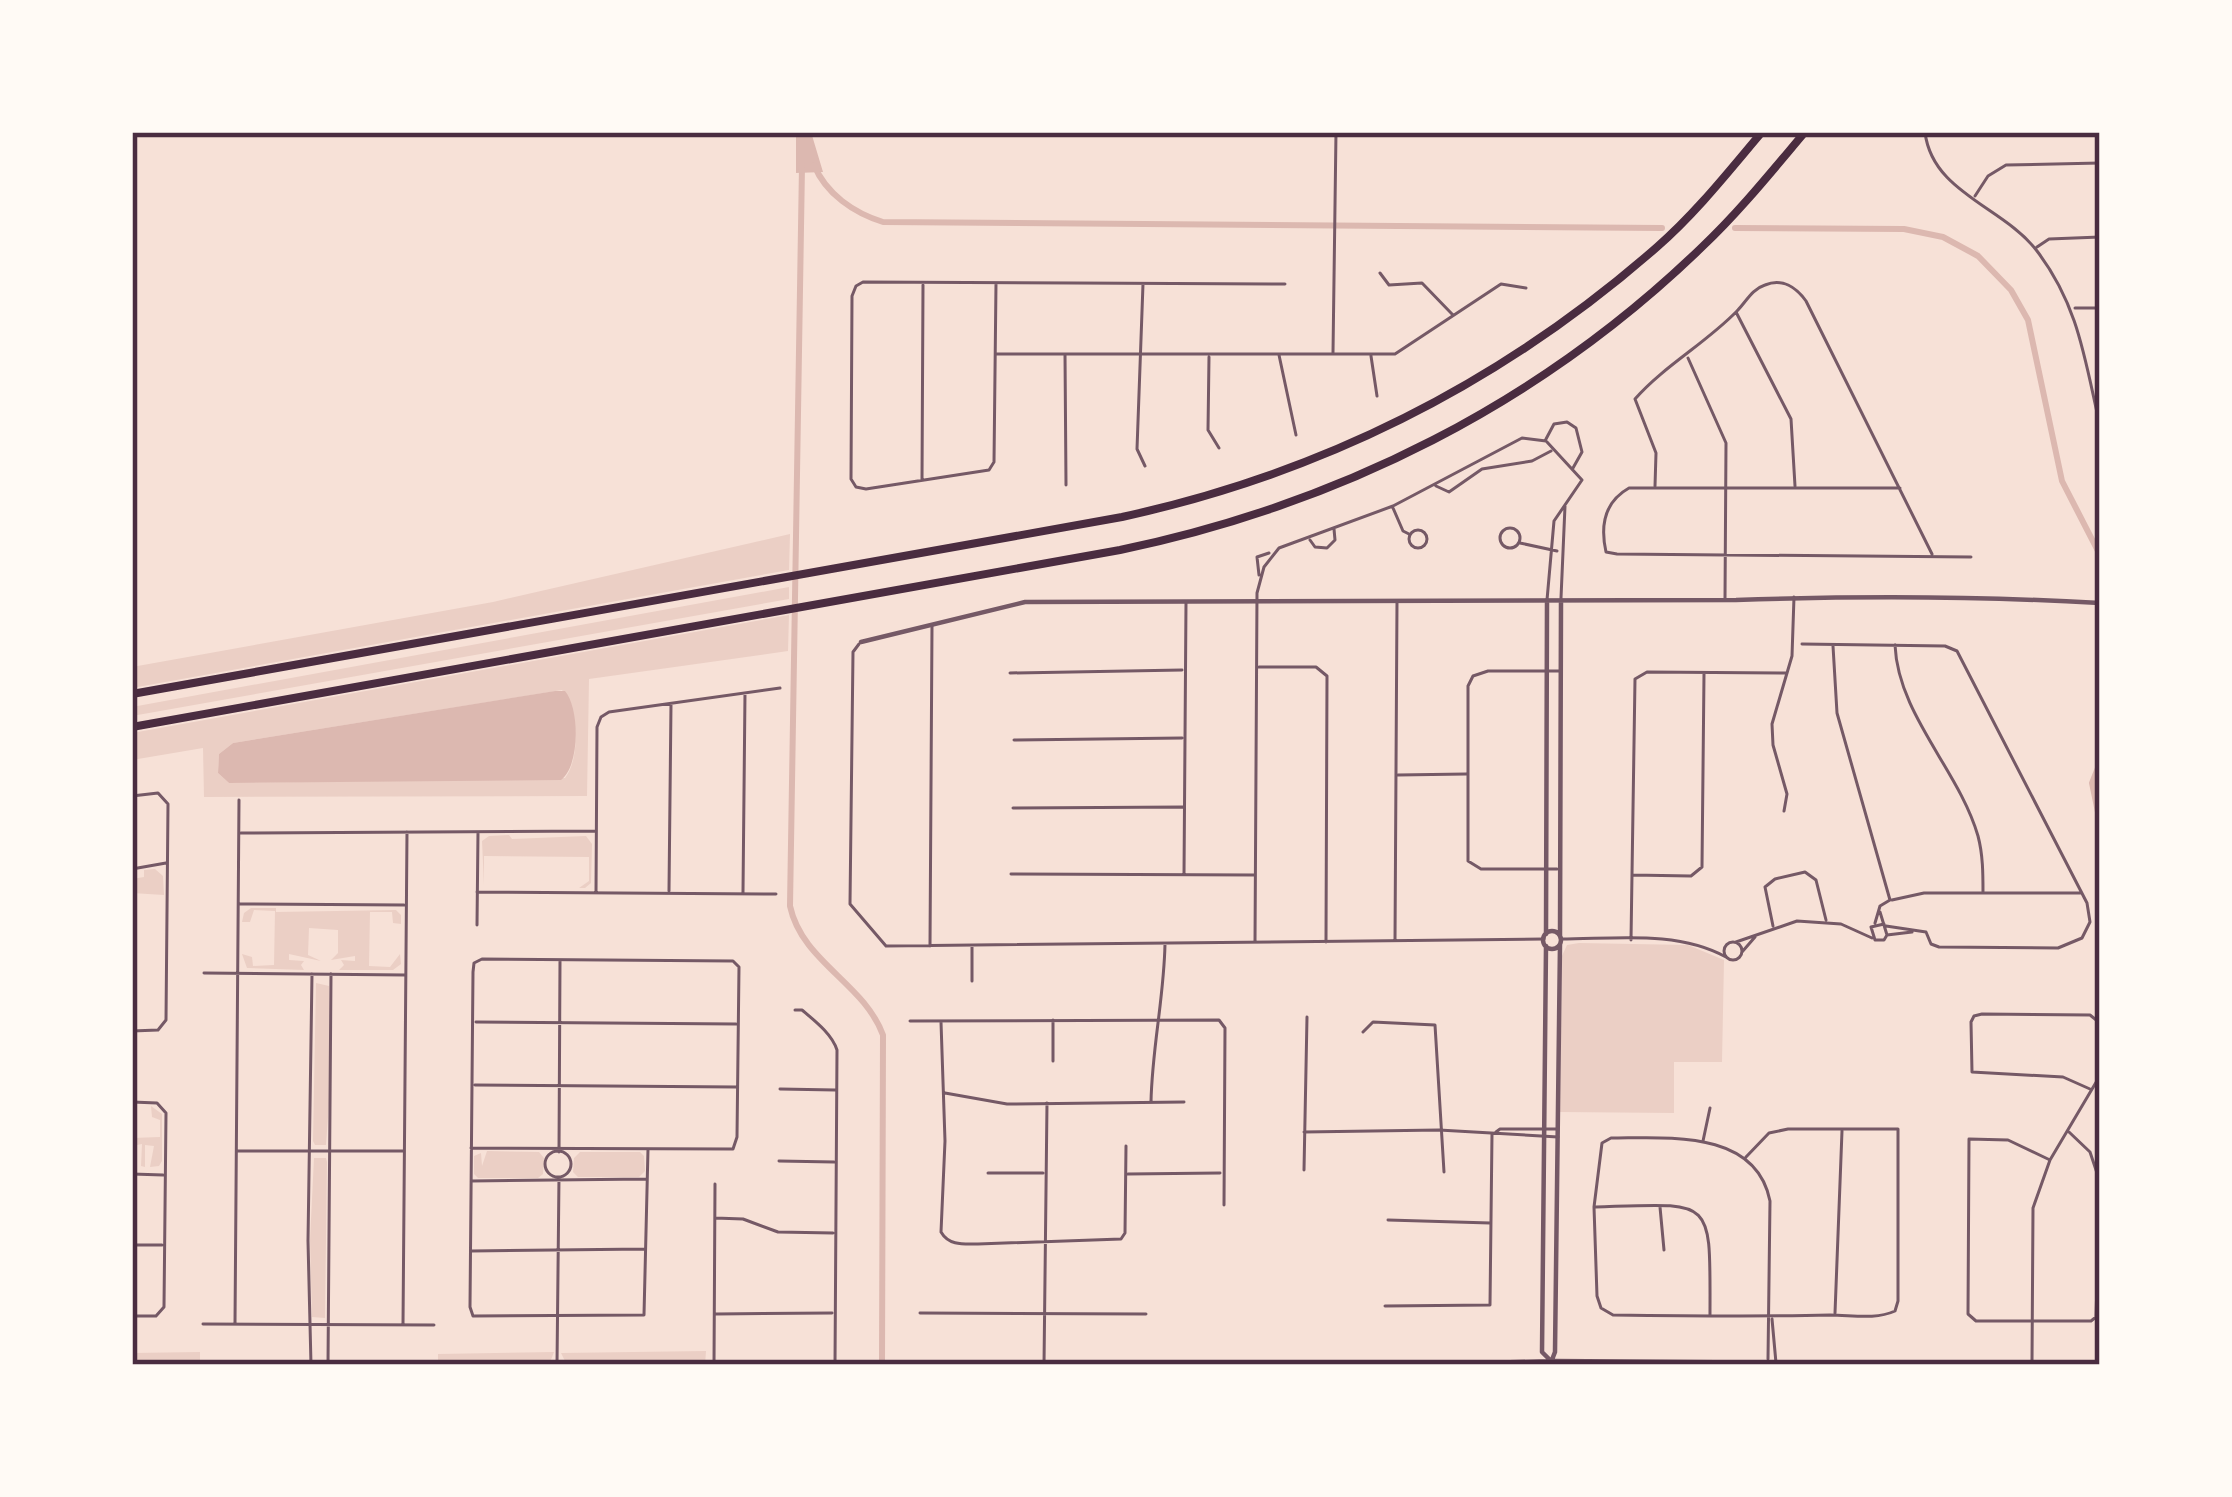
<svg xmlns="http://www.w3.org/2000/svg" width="2232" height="1497" viewBox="0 0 2232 1497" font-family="'Noto Sans',sans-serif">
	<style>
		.green { fill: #ebcfc5; fill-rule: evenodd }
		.water { fill: #dcb8b0 }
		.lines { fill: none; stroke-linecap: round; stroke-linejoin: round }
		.canal { stroke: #dcb8b0; stroke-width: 6 }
		.minor { stroke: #755966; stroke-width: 3 }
		.tertiary { stroke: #755966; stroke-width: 4.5 }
		.motorway { stroke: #4a2c40; stroke-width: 8 }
		.neatline { fill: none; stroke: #4a2c40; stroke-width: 4.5 }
	</style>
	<rect width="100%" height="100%" fill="#f7e1d7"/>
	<!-- green -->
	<path class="green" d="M790,534L789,570L132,688V667L493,602Z
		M789,587V599L132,716V707Z
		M789,615L788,651L589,679L587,796L204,797L203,748L132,760V733ZM562,690C578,710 581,757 565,778L229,783L218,773L219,754L233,743Z
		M509,835L512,839L586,836L592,844L591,883L585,888H579L589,881V857L484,856V885L482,841L489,836Z
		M155,869L163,876L164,895L132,893V879L144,877V870Z
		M251,908H276V912L396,910L401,915V924L393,923L392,912H370L369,966L390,967L400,954L401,964L393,970H339L344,965L341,960L355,961V956L331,960L338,953V930L309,928L308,955L321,961L289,954V960L304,961L301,965L304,970L247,968L242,954L252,957L253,966L274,965L275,911L254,910L250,922H242L244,913Z
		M1579,943L1688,945L1724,960L1722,1062H1674V1113L1560,1112L1562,956L1567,945Z
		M316,983L329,986L330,1089L326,1145H315L313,1141Z
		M151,1106L162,1114V1161L159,1166L150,1167L154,1146L145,1145V1167L141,1166L142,1144L132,1146V1138L160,1137V1120L152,1117Z
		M487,1151L539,1152L544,1158L543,1174L538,1178H478L474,1174V1156L481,1153L482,1166Z
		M580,1152H640L644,1156L645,1171L639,1177H578L573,1172L574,1158Z
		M314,1158H326L327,1162L325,1318L312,1317L310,1240Z
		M706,1351L705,1365H567L561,1353Z
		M200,1352V1365H132V1362L142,1361L132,1360V1353Z
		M554,1352L549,1365H438V1354Z"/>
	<!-- water -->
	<path class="water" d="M796,132H811L823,172L796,173Z
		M555,691H565C580,709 580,766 561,780L229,783L218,773L219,754L233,743Z"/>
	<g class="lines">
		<!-- canal -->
		<path class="canal" d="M814,165C826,194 854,213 883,222L1662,228
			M802,166L790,906C802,962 864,983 883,1035L882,1365
			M1735,228L1904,229L1943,237L1978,256L2011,290L2028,320L2062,481L2100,555
			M2100,763L2092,783L2100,822"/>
		<!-- minor -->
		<path class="minor" d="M1925,132C1932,193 2004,207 2037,251C2079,306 2085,361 2100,426
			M1975,196L1988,176L2006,165L2100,163
			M2037,247L2049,239L2100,237
			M1380,273L1389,285L1422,283L1452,314
			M996,283L994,462L989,470L866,489L856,487L851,479L852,296L856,286L863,282C1004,283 1144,283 1285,284
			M1143,284L1137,449L1145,466
			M2075,308H2100
			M1736,312L1791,419L1795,486
			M1333,353L1336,132
			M997,354H1395L1501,284L1526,288
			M1065,354L1066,485
			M1279,355L1296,435
			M1371,356L1377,396
			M1209,357L1208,430L1219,448
			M1688,358L1726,443L1725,598
			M1546,439L1554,424L1567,422L1576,428L1582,452L1573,468
			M1547,442L1582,480L1554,521L1547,600
			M922,480L923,285
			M1436,486L1449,492L1482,469L1532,461L1551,451
			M1655,486L1656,453L1635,399C1664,366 1706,343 1737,311C1746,302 1752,289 1765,285C1782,278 1796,287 1806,301L1932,554
			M1900,488H1629C1604,502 1600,525 1606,552L1617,554L1971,557
			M1393,508L1403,531L1409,534
			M1500 538a10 10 0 1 1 20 0a10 10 0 1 1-20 0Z
			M1409 539a9 9 0 1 1 18 0a9 9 0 1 1-18 0Z
			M1310,540L1315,547L1327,548L1335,540L1334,529
			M1520,543L1557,551
			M1259,575L1257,557L1269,553
			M1561,598L1565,506
			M859,644L853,652L850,904L886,946L1544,939
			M1802,644L1945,646L1957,651L2087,903L2090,922L2082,938L2058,948L1939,947L1931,944L1926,932L1886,926
			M1895,645C1898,715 1959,770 1978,836C1983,855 1983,874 1983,893
			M1833,646L1837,713L1890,900L1880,906L1875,923
			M1259,667H1316L1327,676L1326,942
			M1010,673L1182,670
			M1014,740L1182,738
			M1398,775L1466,774
			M132,796L158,793L168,804L166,1020L158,1030L132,1031
			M1013,808L1183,807
			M1784,811L1787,794L1773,745L1772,724L1792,656L1794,597
			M241,833L596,831
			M132,869L166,863
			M1557,869H1481L1468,861V686L1473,676L1488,671H1560
			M1011,874L1254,875
			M1184,875L1186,602
			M1632,875L1691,876L1702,867L1704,674
			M669,891L671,704
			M477,892L776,894
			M743,892L745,693
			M596,893L597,727L601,717L609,712L780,688
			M1892,900L1924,893H2080
			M240,904L404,905
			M1880,912L1887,935L1884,940H1875L1871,927L1884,924
			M477,925L478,832
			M1773,926L1765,887L1775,879L1805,872L1816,880L1826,920
			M1887,935L1912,932
			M1561,939C1615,939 1677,930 1726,957
			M1395,940L1397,601
			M1631,940L1635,679L1647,672L1786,673
			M1724 951a9 9 0 1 1 18 0a9 9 0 1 1-18 0Z
			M1255,942L1257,593L1264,567L1279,548L1393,506L1522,438L1546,441
			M1736,942L1797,921L1841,924L1872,938
			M930,946L932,626
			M1742,952L1755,937
			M204,973L405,975
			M972,981V947
			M795,1010H802C815,1021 832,1034 837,1050L835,1365
			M910,1021L1219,1020L1225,1028L1224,1205
			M476,1022L736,1024
			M941,1022L945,1141L941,1232C949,1246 964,1244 978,1244L1121,1239L1125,1233L1126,1146
			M1363,1032L1373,1022L1435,1025L1444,1172
			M1053,1061V1020
			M475,1085L736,1087
			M780,1089L835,1090
			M2090,1089L2063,1077L1972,1072L1971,1022L1974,1016L1982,1014L2090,1015L2100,1023
			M945,1093L1007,1104L1184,1102
			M132,1102L157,1103L166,1113L164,1307L156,1316H132
			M1151,1102C1152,1048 1164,998 1165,944
			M1304,1132L1439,1130L1558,1137
			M1496,1132L1500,1129H1557
			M1703,1141L1710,1108
			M471,1148L733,1149L737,1137L739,967L733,961L482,959L474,963L473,972L470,1307L473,1316L644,1315L648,1149
			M238,1151H403
			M545 1164a13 13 0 1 1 26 0a13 13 0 1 1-26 0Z
			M559,1152L560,961
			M1746,1157L1769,1133L1788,1129H1898V1301L1895,1311C1875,1320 1852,1315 1830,1315C1758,1317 1685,1316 1613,1315L1601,1308L1597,1296L1594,1207L1602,1143L1611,1138C1667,1138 1756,1129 1770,1201L1768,1359
			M2050,1160L2008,1140L1969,1139L1968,1314L1976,1321H2091L2096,1317L2100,1182L2090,1152L2069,1132
			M779,1161L834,1162
			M1304,1170L1307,1017
			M988,1173H1043
			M132,1174L163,1175
			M1128,1174L1220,1173
			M471,1181L646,1179
			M1596,1207C1716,1203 1710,1196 1710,1316
			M1660,1207L1664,1250
			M715,1218L743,1219L778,1232L833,1233
			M1388,1220L1490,1223
			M132,1245H162
			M471,1251L645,1249
			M1385,1306L1490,1305L1492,1134
			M920,1313L1146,1314
			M1835,1313L1842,1131
			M716,1314L832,1313
			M1772,1319L1776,1363
			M203,1324L434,1325
			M235,1324L239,800
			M403,1325L407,832
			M2032,1363L2033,1208L2050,1160L2098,1079L2100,1041
			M311,1365L308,1241L312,974
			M328,1365L331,974
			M557,1365L559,1177
			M714,1365L715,1184
			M1044,1365L1047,1103"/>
		<!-- tertiary -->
		<path class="tertiary" d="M861,642L1025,602L1736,600C1858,596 1978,596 2100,603
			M1543 940a9 9 0 1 1 18 0a9 9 0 1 1-18 0Z
			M1546,934L1547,600
			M1560,935L1561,600
			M1546,946L1542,1352L1551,1361
			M1420,1365L1555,1361L2100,1365
			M1550,1365L1555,1352L1560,944"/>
		<!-- motorway -->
		<path class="motorway" d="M132,694L1122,517C1323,473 1502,383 1657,247C1696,213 1729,171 1762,132
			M132,727L1120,550C1340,504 1540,404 1702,247C1739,212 1772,171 1805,132"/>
	</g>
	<!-- border -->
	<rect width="2232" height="1497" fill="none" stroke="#fffaf5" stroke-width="270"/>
	<rect x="135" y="135" width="1962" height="1227" class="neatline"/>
</svg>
